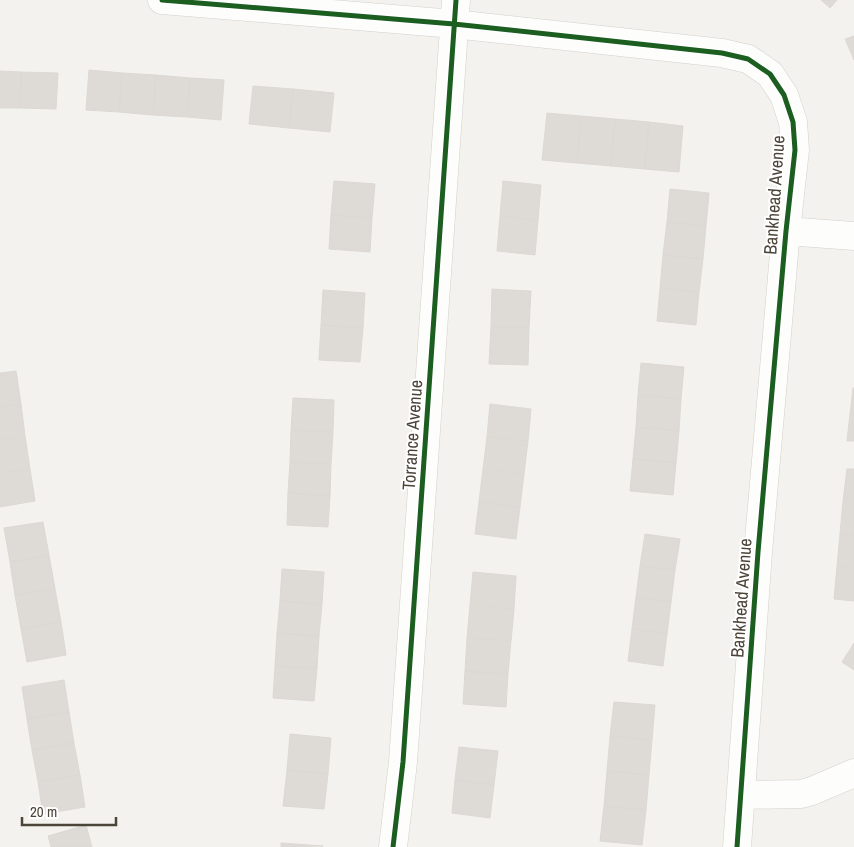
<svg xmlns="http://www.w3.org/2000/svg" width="854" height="847" viewBox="0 0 854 847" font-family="'Archivo Narrow',sans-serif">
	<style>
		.building { fill: #dedbd6; stroke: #dcd9d4 }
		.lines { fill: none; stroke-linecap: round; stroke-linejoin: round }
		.street-casing { stroke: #d2d0cb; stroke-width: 29 }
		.street { stroke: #fdfdfc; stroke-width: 28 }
		.cycleway-casing { stroke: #fff; stroke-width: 8 }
		.cycleway { stroke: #1b5e20; stroke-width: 5 }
		.labels { text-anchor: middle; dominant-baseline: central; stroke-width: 4; stroke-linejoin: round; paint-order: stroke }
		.street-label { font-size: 18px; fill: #4b4439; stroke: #fff }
	</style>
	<rect width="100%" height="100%" fill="#f4f2ee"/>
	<!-- building -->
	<path class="building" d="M821,0H837L830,8Z
		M854,36V60L845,39Z
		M89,70L122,73L119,112L86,110Z
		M0,71L21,72L20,108H0Z
		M21,72L58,73L56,109L20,108Z
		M122,73L156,75L153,115L119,112Z
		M156,75L190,78L187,117L153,115Z
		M190,78L224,80L221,120L187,117Z
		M253,86L293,89L289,128L249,124Z
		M293,89L334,93L330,132L289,128Z
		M547,113L581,116L577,163L542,160Z
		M581,116L615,119L611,166L577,163Z
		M615,119L649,122L645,169L611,166Z
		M649,122L683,126L679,172L645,169Z
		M334,181L375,184L372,218L331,215Z
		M503,181L541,185L538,220L500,216Z
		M670,189L709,193L706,226L667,222Z
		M331,215L372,218L370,252L329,249Z
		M500,216L538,220L535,255L497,251Z
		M667,222L706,226L703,259L663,255Z
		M663,255L703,259L699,292L660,288Z
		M660,288L699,292L696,325L657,321Z
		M492,289L531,291L529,328L491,327Z
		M323,290L365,293L363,328L321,325Z
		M321,325L363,328L360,362L319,360Z
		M491,327L529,328L528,365L489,364Z
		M641,363L684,367L681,399L638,395Z
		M16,371L21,404L0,407V373Z
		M853,388H854V415L850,414Z
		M638,395L681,399L679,431L636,427Z
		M293,398L334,400L333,432L291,430Z
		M21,404L25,436L0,440V407Z
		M490,404L531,409L528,441L487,437Z
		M850,414L854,415V441H847Z
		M636,427L679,431L676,463L633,459Z
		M291,430L333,432L331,464L290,462Z
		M25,436L30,469L0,473V440Z
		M487,437L528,441L524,474L483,469Z
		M633,459L676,463L673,495L630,491Z
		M290,462L331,464L330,496L288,493Z
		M30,469L35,501L0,507V473Z
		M483,469L524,474L520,507L479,502Z
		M847,469H854V502L843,501Z
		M288,493L330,496L328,527L287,525Z
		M843,501L854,502V535L840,534Z
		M479,502L520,507L516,539L475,534Z
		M43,522L49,555L10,562L4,528Z
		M645,534L680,539L675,570L640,566Z
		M840,534L854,535V568L837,566Z
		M49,555L55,589L15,595L10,562Z
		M640,566L675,570L671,602L636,597Z
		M837,566L854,568V601L834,599Z
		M282,569L324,572L322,604L280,601Z
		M473,572L516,576L514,609L470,605Z
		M55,589L61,622L21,629L15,595Z
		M636,597L671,602L667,634L632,629Z
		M280,601L322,604L319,636L277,633Z
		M470,605L514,609L511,641L467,638Z
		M61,622L66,655L27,662L21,629Z
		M632,629L667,634L663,666L628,661Z
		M277,633L319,636L317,668L275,666Z
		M467,638L511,641L508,674L465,671Z
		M854,643V670L842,662Z
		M275,666L317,668L314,701L273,698Z
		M465,671L508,674L506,707L463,704Z
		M64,680L69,712L27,719L22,687Z
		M614,702L655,705L652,740L610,736Z
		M69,712L74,743L32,750L27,719Z
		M290,734L331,738L328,774L287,770Z
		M610,736L652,740L649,775L607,771Z
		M74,743L80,775L38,782L32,750Z
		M459,747L498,751L494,785L455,780Z
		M287,770L328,774L324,809L283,806Z
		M607,771L649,775L646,810L604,806Z
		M80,775L85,807L43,814L38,782Z
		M455,780L494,785L490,818L452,813Z
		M604,806L646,810L642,845L600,841Z
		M86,825L92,847H51L48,836Z
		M281,843L323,846L281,847Z"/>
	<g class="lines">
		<defs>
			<path id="street" d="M162,0L454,24L722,53L748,59L770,74L784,95L793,122L795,150L786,231L758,552L737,847
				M786,231L854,236
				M741,795L801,794L812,791L854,773
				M393,847L403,762L456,0"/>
		</defs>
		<!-- street casing -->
		<use href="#street" class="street-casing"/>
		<!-- street -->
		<use href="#street" class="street"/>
		<defs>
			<path id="cycleway" d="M162,0L454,24L722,53L748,59L770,74L784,95L793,122L795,150L786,231L758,552L737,847
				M393,847L403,762L456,0"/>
		</defs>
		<!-- cycleway casing -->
		<use href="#cycleway" class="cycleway-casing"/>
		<!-- cycleway -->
		<use href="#cycleway" class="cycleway"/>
	</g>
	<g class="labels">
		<!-- street labels -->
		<g class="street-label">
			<text transform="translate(774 195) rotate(-86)">Bankhead Avenue</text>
			<text transform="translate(412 435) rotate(-86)">Torrance Avenue</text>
			<text transform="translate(741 598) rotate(-86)">Bankhead Avenue</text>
		</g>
	</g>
	<!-- scale -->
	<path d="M22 817v8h94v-8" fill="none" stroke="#4b4439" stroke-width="2.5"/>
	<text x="30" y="817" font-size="15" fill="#4b4439" stroke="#ffffff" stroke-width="4" paint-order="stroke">20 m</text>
</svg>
